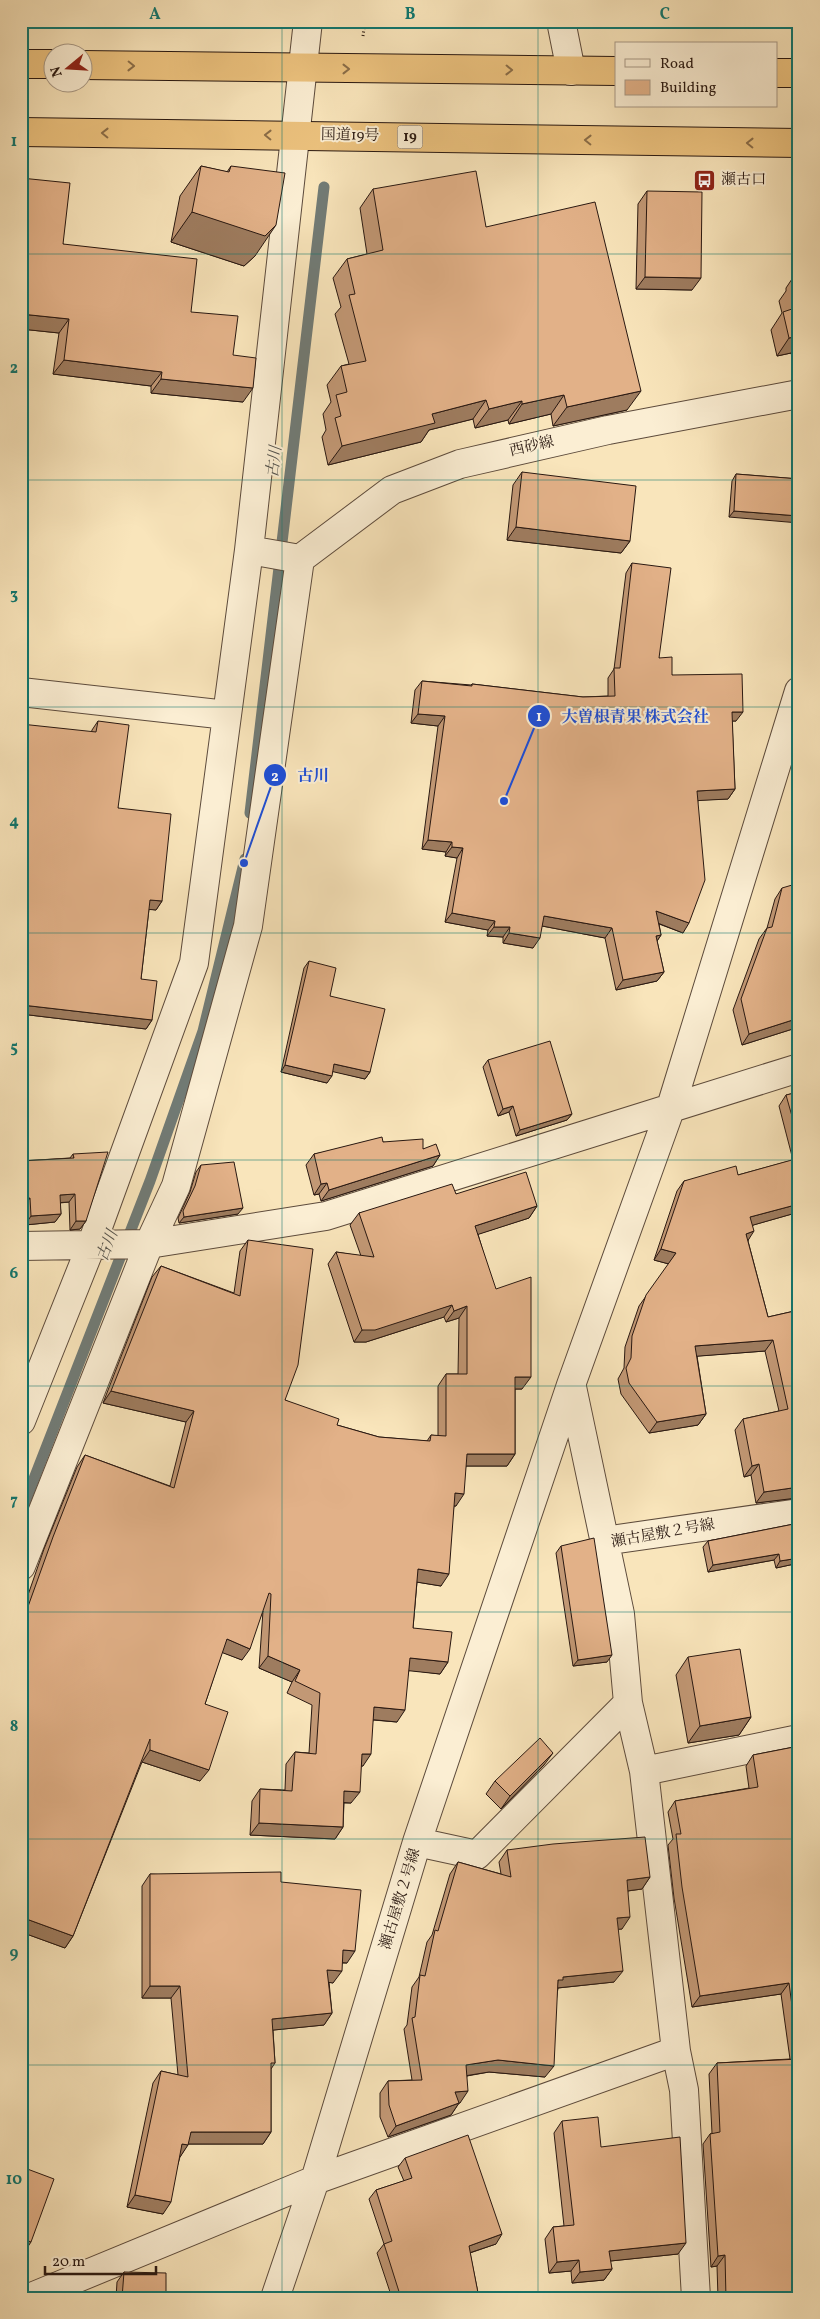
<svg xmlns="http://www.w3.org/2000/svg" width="820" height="2319" viewBox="0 0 820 2319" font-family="Vollkorn,'Noto Serif JP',serif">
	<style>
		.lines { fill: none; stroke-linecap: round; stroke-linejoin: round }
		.stream { stroke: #717b76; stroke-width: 11 }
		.minor-casing { stroke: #5d4b3c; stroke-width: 30 }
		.highway-casing { stroke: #291811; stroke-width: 30 }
		.path { stroke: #291811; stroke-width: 3; stroke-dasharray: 1 2.5; stroke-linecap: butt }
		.minor { stroke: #fbeed3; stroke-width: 28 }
		.highway { stroke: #ecc27e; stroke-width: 28 }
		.wall { fill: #c29875; stroke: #291811 }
		.shaded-wall { fill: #9e7c5f; stroke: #291811 }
		.building { fill: #e2b188; stroke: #291811 }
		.oneway { stroke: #8a6d48 }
		.grid { fill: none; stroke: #0f766e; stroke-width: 1; stroke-opacity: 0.55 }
		.labels { text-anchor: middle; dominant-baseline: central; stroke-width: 4; stroke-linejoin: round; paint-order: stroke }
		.shield { fill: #fbeed3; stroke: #68584b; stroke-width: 1 }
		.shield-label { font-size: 14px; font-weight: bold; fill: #291811 }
		.street-label { font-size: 15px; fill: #291811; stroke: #fbeed3 }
		.poi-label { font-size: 15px; fill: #291811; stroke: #fbeed3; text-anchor: start }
		.water-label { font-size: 16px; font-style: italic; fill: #53524c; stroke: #fbeed3 }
		.leader { fill: none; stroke: #1d4ed8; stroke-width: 2 }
		.callout-dot { fill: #1d4ed8; stroke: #fbeed3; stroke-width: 2 }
		.mark-label { font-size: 15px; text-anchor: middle; font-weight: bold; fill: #fff }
		.callout-label { font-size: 16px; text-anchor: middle; font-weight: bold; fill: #1d4ed8; stroke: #fbeed3; stroke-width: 4; stroke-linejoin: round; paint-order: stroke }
		.neatline { fill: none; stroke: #0f766e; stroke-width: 2 }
		.grid-label { font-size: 16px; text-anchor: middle; font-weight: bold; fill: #0f766e }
	</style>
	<rect width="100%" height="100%" fill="#f9e5bb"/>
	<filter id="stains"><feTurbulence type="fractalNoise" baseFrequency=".004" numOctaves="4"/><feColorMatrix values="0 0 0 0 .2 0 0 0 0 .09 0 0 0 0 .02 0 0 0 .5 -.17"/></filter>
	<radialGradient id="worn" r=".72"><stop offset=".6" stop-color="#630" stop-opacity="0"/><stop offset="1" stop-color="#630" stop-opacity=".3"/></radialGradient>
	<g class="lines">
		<!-- stream -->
		<path class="stream" d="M250,813L324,187
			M21,1512L150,1181L203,1031L245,859"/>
		<defs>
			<path id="minor" d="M561,21L571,71
				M249,550L300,559L392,490L460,464L608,430L799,394
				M21,692L227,715
				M21,1246L149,1244L326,1216L799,1068
				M572,1387L620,1614L628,1703L644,1771L676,2051L684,2090L696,2298
				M21,1421L91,1246L194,963L249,550L308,21
				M604,1541L799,1513
				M21,1566L149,1244L176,1186L248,926L300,559
				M644,1771L799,1739
				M417,1842L477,1855L628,1703
				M29,2298L315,2180L676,2051
				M275,2298L315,2180L417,1842L571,1385L671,1107L799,691"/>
			<path id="highway" d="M21,64H52
				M82,65L616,71
				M776,73H799
				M21,132L799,143"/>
		</defs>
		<!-- minor casing -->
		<use href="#minor" class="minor-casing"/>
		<!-- highway casing -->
		<use href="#highway" class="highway-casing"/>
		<!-- path -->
		<path class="path" d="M363,36L365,21"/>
		<!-- minor -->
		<use href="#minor" class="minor"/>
		<!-- highway -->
		<use href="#highway" class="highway"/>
	</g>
	<!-- wall -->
	<path class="wall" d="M201,166L227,172L231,166L255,256L244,266L171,242L180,196Z
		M21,178L63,244L191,312L233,355L243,402L151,393V386L53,374L59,333L21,329Z
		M373,189L486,227L627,410L553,426L551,414L509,424L508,420L475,428L473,419L429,430L421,442L328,465L322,437L326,430L323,414L331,402L327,385L341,366L349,364L335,314L341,307L333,278L347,259L367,254L360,208Z
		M647,191L692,290L636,289L638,204Z
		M798,270H799V367L795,368L791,353L777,356L771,330L782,313L779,301L786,291V288Z
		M522,472L630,541L621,553L507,540L513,485Z
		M736,474L799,479L729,517L732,481Z
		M632,563L659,658L672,675L736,721H732L735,789L728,799L698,800L683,933L659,924L661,935L657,941L664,972L657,981L616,990L605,938L542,926L533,948L503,943V937L487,936L488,930L445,922L457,858L445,856L446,852L422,849L438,726L411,723L415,690L422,681L471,685L472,684L583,697L608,696V678L614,669L626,573Z
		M98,721L118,808L162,901L156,910L149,909L141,979L152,1020L146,1029L21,1014L92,730Z
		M799,836V861L793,844Z
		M782,888L799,1027L742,1045L733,1010L759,939L767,928L775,899Z
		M309,961L330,996L370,1072L365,1079L333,1071L327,1083L281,1072L304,968Z
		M488,1060L572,1114L567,1120L516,1136L509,1112L498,1116L483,1067Z
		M799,1092V1212L753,1225L748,1241L768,1317L799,1310V1495L797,1498L756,1503L751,1475L744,1477L735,1430L743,1419L779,1411L765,1351L697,1356L706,1414L698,1425L649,1433L621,1394L618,1379L624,1368L625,1347L639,1306L669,1264L654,1260L677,1191L684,1181L738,1175L793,1160L779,1106L786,1095Z
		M383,1142L423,1149L440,1155L433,1166L321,1201L319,1194L314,1195L306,1165L314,1154Z
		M73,1154L86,1221L80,1229L70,1230L69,1202L60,1203L61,1214L55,1222L25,1225L24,1207H21V1161L70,1158Z
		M201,1165L238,1214L179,1223L178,1218L190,1192L196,1172Z
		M456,1194L537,1206L529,1218L478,1234L522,1389H515V1454L507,1466H466L456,1506H454L441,1586L417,1582L413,1628L448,1662L440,1674L409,1670L397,1722L373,1720L363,1766H361L351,1803H344L343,1827L335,1839L250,1835L252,1801L260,1789L285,1790L286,1764L295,1752L309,1753L312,1705L287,1693L292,1682L259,1668L263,1611L242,1660L222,1652L205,1704L200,1781L142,1762L73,1936L65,1948L21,1932V1615L44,1549L77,1467L85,1455L170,1486L186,1422L103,1403L152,1277L161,1266L234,1293L240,1251L248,1240L285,1400L337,1425L379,1437L427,1441L431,1435L438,1436V1386L446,1374H458L459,1318L446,1322L444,1317L366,1342H354L328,1264L336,1252L361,1256L350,1225L359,1213Z
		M799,1523V1563L776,1568L774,1560L708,1572L703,1547L708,1541Z
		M561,1546L607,1662L573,1666L556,1553Z
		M688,1657L751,1717L739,1735L688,1743L676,1675Z
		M799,1746V2298H718L717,2266L711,2267L703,2144L710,2134L712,2133L709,2074L717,2063L790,2059L781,1994L692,2007L674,1898L668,1845L673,1839L668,1812L675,1801L749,1788L746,1766L753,1755Z
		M544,1765L501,1809L486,1794L495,1781Z
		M507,1850L650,1877L642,1889L628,1891L622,1929H618L614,1982L558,1988L545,2077L489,2072L467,2076L460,2103H459L451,2115L388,2137L380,2117V2093L388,2081L412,2080L404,2029L407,2025L412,1987L419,1977L427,1942L432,1935L450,1874L458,1862L501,1874L499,1862Z
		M150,1874L281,1882L347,1963H342L333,1983L329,1982L332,2013L324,2025L273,2030L275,2063L271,2069V2132L263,2144H188L180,2157L163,2214L127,2207L153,2083L161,2071L178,2075L171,1998H142V1886Z
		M562,2121L601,2147L678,2254L610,2261L612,2269L604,2280L572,2283L571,2271L549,2273L545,2239L553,2227L564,2226L554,2133Z
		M405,2158L496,2244L470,2253L479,2298H392L377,2253L384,2244L369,2199L376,2190L404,2181L398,2167Z
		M124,2272L166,2298H116L117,2282Z"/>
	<!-- shaded-wall -->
	<path class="shaded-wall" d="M192,212L276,225L255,256L244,266L171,242Z
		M645,277L701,278L692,290L636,289Z
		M21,314L69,319L59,333L21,329Z
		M799,336V342L791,353L777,356L789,338Z
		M64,360L162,372L151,386L53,374Z
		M799,363V367L795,368Z
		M161,379L253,388L243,402L151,393Z
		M641,391L627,410L553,426L567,407Z
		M564,395L551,414L509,424L522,404Z
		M486,400L473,419L429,430L421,442L328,465L342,446L432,414Z
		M522,401L508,420L475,428L489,409Z
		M734,511L799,516V523L729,517Z
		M516,527L630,541L621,553L507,540Z
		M732,712H743L736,721H725Z
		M418,714L445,716L438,726L411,723Z
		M735,789L728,799L690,801L697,791Z
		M428,840L452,842L446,852L422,849Z
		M452,847L463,848L457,858L445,856Z
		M150,900L162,901L156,910L144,909Z
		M656,911L689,923L683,933L650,920Z
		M452,913L495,921L488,930L445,922Z
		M544,916L612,928L605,938L537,925Z
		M494,927H510L503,937L487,936Z
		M509,933L540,938L533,948L503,943Z
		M661,935L655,944L656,936Z
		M664,972L657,981L616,990L623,980Z
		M22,1005L152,1020L146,1029L21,1014Z
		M799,1018V1027L742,1045L749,1034Z
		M334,1064L370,1072L365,1079L330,1071Z
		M285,1065L332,1076L327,1083L281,1072Z
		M513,1106L509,1112L498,1116L503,1109Z
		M572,1114L567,1120L516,1136L520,1130Z
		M440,1155L433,1166L321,1201L329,1190Z
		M327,1183L319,1194L314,1195L321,1184Z
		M75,1194L69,1202L54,1203L60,1195Z
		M30,1198L24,1207H21V1199Z
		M799,1204V1212L743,1228L750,1217Z
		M537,1206L529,1218L467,1238L475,1226Z
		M243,1208L238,1214L179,1223L184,1217Z
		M61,1214L55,1222L25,1225L31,1216Z
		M76,1221H86L80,1229L70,1230Z
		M754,1231L747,1242L746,1234Z
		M661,1249L676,1253L669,1264L654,1260Z
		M452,1305L444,1317L366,1342H354L362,1330Z
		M467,1306L459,1318L446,1322L454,1311Z
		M773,1340L765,1351L687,1357L695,1346Z
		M515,1377H531L522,1389H506Z
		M111,1391L194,1411L186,1422L103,1403Z
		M706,1414L698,1425L649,1433L657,1422Z
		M467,1454H515L507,1466H458Z
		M759,1464L751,1475L744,1477L752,1466Z
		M799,1487V1495L797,1498L756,1503L764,1492Z
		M455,1493L464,1494L456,1506L447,1505Z
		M779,1554L774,1560L708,1572L713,1565Z
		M799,1558V1563L776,1568L780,1561Z
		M418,1569L449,1574L441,1586L410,1581Z
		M227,1639L250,1649L242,1660L218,1651Z
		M612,1655L607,1662L573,1666L578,1660Z
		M268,1656L300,1670L292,1682L259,1668Z
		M410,1658L448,1662L440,1674L402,1670Z
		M374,1707L405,1710L397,1722L366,1719Z
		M751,1717L739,1735L688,1743L700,1726Z
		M150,1750L209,1770L200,1781L142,1762Z
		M553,1753L544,1765L501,1809L510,1796Z
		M362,1754H371L363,1766L354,1765Z
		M344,1791L360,1792L351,1803L336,1802Z
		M259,1823L343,1827L335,1839L250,1835Z
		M650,1877L642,1889L619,1892L627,1880Z
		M21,1917L73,1936L65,1948L21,1932Z
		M630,1917L622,1929L609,1930L617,1918Z
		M343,1950L355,1951L347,1963L335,1962Z
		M327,1970L342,1971L333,1983L319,1981Z
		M623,1971L614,1982L557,1988L558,1980L563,1977Z
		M789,1983L781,1994L692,2007L700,1996Z
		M150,1986H180L171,1998H142Z
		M332,2013L324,2025L264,2031L272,2019Z
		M498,2060L554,2066L545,2077L489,2072L458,2077L466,2065Z
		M468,2091L460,2103H446L455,2092Z
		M459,2103L451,2115L388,2137L396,2126Z
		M191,2132H271L263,2144H183L188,2145L180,2157L174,2156Z
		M135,2195L171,2202L163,2214L127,2207Z
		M502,2234L496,2244L463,2255L469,2246Z
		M21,2238L31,2242L23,2254H21Z
		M686,2243L678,2254L601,2262L609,2251Z
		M725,2255L717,2266L711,2267L718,2256Z
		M579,2260L571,2271L549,2273L557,2262Z
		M612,2269L604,2280L572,2283L580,2272Z"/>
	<!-- building -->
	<path class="building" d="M201,166L229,172L231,166L285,173L276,225L265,236L192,212Z
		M476,171L486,227L595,202L641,391L567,407L564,395L522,404V401L489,409L486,400L432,414L435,423L342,446L335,418L341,416L336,395L347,392L341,366L366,361L349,295L355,294L347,259L383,250L373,189Z
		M21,178L70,183L63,244L197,259L191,312L238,316L233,355L256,358L253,388L161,379L162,372L64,360L69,319L21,314Z
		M647,191L702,192L701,278L645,277Z
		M799,281V336L789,338L783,312L798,307L792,283Z
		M522,472L636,486L630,541L516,527Z
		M736,474L799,479V516L734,511Z
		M632,563L671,568L659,658L672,657V675L742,674L743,712H732L735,789L697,791L705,880L689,923L656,911L661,935L656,936L664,972L623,980L612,928L544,916L540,938L509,933L510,927H494L495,921L452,913L463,848L452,847V842L428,840L445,716L418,714L422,681L472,686V684L583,697L615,696L614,668H620Z
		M98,721L129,725L118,808L171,814L162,901L150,900L141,979L157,981L152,1020L22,1005L21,1016V724L96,732Z
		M799,883V1018L749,1034L741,999L767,928L772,927L782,888Z
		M309,961L336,968L330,996L385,1009L370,1072L334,1064L332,1076L285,1065Z
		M550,1041L572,1114L520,1130L513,1106L503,1109L488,1060Z
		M799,1092V1141L786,1095Z
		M382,1137L383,1142L423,1139V1149L436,1144L440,1155L329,1190L327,1183L321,1184L314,1154Z
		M108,1152L86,1221H76L75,1194L60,1195L61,1214L31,1216L30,1198L21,1199V1161L74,1158L73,1154Z
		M799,1158V1204L750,1217L754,1231L746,1234L768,1317L799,1310V1487L764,1492L759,1464L752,1466L743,1419L788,1409L773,1340L695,1346L706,1414L657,1422L629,1383L626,1368L631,1358L632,1336L646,1295L676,1253L661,1249L684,1181L736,1166L738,1175Z
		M234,1162L243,1208L184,1217L183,1211L195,1186L201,1165Z
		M526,1172L537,1206L475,1226L496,1289L531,1277V1377H515V1454H467L464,1494L455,1493L449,1574L418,1569L413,1628L452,1632L448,1662L410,1658L405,1710L374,1707L371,1754H362L360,1792L344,1791L343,1827L259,1823L260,1789L292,1791L295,1752L316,1754L320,1693L295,1681L300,1670L268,1656L271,1594L269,1593L250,1649L227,1639L205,1704L228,1712L209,1770L150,1750V1739L73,1936L21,1917V1626L53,1537L85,1455L174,1488L194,1411L111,1391L161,1266L240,1296L248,1240L313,1249L298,1365L285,1400L339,1419L337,1425L379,1437L430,1441L431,1435L446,1436V1374H467V1306L454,1311L452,1305L375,1330H362L336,1252L374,1257L359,1213L452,1184L456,1194Z
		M799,1523V1558L780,1561L779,1554L713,1565L708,1541Z
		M594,1538L612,1655L578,1660L561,1546Z
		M740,1649L751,1717L700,1726L688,1657Z
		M540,1738L553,1753L510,1796L495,1781Z
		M799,1746V2298H726L725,2255L718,2256L710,2134L720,2132L717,2063L799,2059L789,1983L700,1996L682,1887L676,1834H681L675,1801L758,1787L753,1755Z
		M645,1837L650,1877L627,1880L630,1917L617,1918L623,1971L563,1977V1980H558L554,2066L498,2060L466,2065L468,2091L455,2092L459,2103L396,2126L389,2105L388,2081L422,2080L412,2018L415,2017L420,1975L425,1976L435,1930L438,1931L458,1862L511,1877L507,1850L553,1844Z
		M281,1872V1882L361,1890L355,1951L343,1950L342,1971L327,1970L332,2013L272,2019L275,2063H271V2132H191L188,2145L182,2144L171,2202L135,2195L161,2071L188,2077L180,1986H150V1874Z
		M598,2117L601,2147L680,2137L686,2243L609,2251L612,2269L580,2272L579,2260L557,2262L553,2227L574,2225L562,2121Z
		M468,2135L502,2234L469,2246L479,2298H401L384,2244L392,2241L376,2190L412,2178L405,2158Z
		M22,2167L54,2179L31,2242L21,2238Z
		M124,2272L166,2273V2298H122Z"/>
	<!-- one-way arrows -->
	<defs><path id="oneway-chevron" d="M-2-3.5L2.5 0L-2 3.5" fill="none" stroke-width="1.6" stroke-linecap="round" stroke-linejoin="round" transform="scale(1.25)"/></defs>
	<g class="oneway">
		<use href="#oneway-chevron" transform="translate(131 66) rotate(1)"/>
		<use href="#oneway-chevron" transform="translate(346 69)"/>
		<use href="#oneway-chevron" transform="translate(509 70) rotate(1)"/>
		<use href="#oneway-chevron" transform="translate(105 133) rotate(-179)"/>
		<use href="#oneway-chevron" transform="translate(268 135) rotate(-179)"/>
		<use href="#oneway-chevron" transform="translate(588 140) rotate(-179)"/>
		<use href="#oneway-chevron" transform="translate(750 143) rotate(-179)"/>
	</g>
	<!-- grid -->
	<path class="grid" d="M282,21V2298M538,21V2298M21,254H799M21,480H799M21,707H799M21,933H799M21,1160H799M21,1386H799M21,1612H799M21,1839H799M21,2065H799"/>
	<!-- icons -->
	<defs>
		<symbol id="bus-square" viewBox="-11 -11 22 22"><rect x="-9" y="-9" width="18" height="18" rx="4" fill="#8f2418" stroke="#fbeed3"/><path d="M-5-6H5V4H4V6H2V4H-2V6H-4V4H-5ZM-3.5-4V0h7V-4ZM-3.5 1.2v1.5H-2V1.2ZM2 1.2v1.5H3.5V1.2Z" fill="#fff"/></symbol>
	</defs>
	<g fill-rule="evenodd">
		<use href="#bus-square" x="692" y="168" width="25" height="25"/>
	</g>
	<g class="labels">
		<!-- shield labels -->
		<rect class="shield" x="397.5" y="125.5" width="25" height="23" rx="4"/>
		<g class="shield-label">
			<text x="410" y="137">19</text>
		</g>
		<!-- street labels -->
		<g class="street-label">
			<text transform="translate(350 136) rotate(1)">国道19号</text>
			<text transform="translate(532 447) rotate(-13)">西砂線</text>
			<text transform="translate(663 1534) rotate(-10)">瀬古屋敷２号線</text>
			<text transform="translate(401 1899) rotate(-73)">瀬古屋敷２号線</text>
		</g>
		<!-- poi labels -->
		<g class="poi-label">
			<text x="721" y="180">瀬古口</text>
		</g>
		<!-- water labels -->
		<g class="water-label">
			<text transform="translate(275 462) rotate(-83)">古川</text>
			<text transform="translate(108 1246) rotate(-69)">古川</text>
		</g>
	</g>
	<!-- callouts -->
	<path class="leader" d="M504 801L539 716M244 863L275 775"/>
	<g class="callout-dot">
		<circle cx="504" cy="801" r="5"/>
		<circle cx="244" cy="863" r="5"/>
		<circle cx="539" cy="716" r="12"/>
		<circle cx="275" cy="775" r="12"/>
	</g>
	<g class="mark-label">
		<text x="539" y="721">1</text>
		<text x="275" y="781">2</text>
	</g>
	<g class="callout-label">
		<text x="635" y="722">大曽根青果 株式会社</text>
		<text x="313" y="781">古川</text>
	</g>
	<!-- margin -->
	<rect width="820" height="2319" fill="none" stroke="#f9e5bb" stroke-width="55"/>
	<!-- legend -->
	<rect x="615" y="42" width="162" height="65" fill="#fbeed3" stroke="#a79885"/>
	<rect x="625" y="59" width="25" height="8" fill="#fbeed3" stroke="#a79885"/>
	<text x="660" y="68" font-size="15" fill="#291811">Road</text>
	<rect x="625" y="80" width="25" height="15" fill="#e2b188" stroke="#a79885"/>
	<text x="660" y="92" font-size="15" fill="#291811">Building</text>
	<!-- north arrow -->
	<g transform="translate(68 68) rotate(252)"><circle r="24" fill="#fbeed3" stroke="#a79885"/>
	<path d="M0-4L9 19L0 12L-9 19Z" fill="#8f2418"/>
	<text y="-8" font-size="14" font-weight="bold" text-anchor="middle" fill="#291811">N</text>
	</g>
	<!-- scale -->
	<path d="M45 2266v8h111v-8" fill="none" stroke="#291811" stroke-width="2.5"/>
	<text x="52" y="2266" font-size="15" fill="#291811" stroke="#fbeed3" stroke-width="4" paint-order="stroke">20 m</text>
	<rect x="28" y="28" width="764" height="2264" class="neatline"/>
	<g class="grid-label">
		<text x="155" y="19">A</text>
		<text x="410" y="19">B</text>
		<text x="665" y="19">C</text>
		<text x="14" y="146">1</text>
		<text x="14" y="373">2</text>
		<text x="14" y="599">3</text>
		<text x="14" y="826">4</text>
		<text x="14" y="1052">5</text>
		<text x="14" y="1278">6</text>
		<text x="14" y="1505">7</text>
		<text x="14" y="1731">8</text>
		<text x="14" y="1958">9</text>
		<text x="14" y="2184">10</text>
	</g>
	<rect width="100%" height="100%" filter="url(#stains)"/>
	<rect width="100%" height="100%" fill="url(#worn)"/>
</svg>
